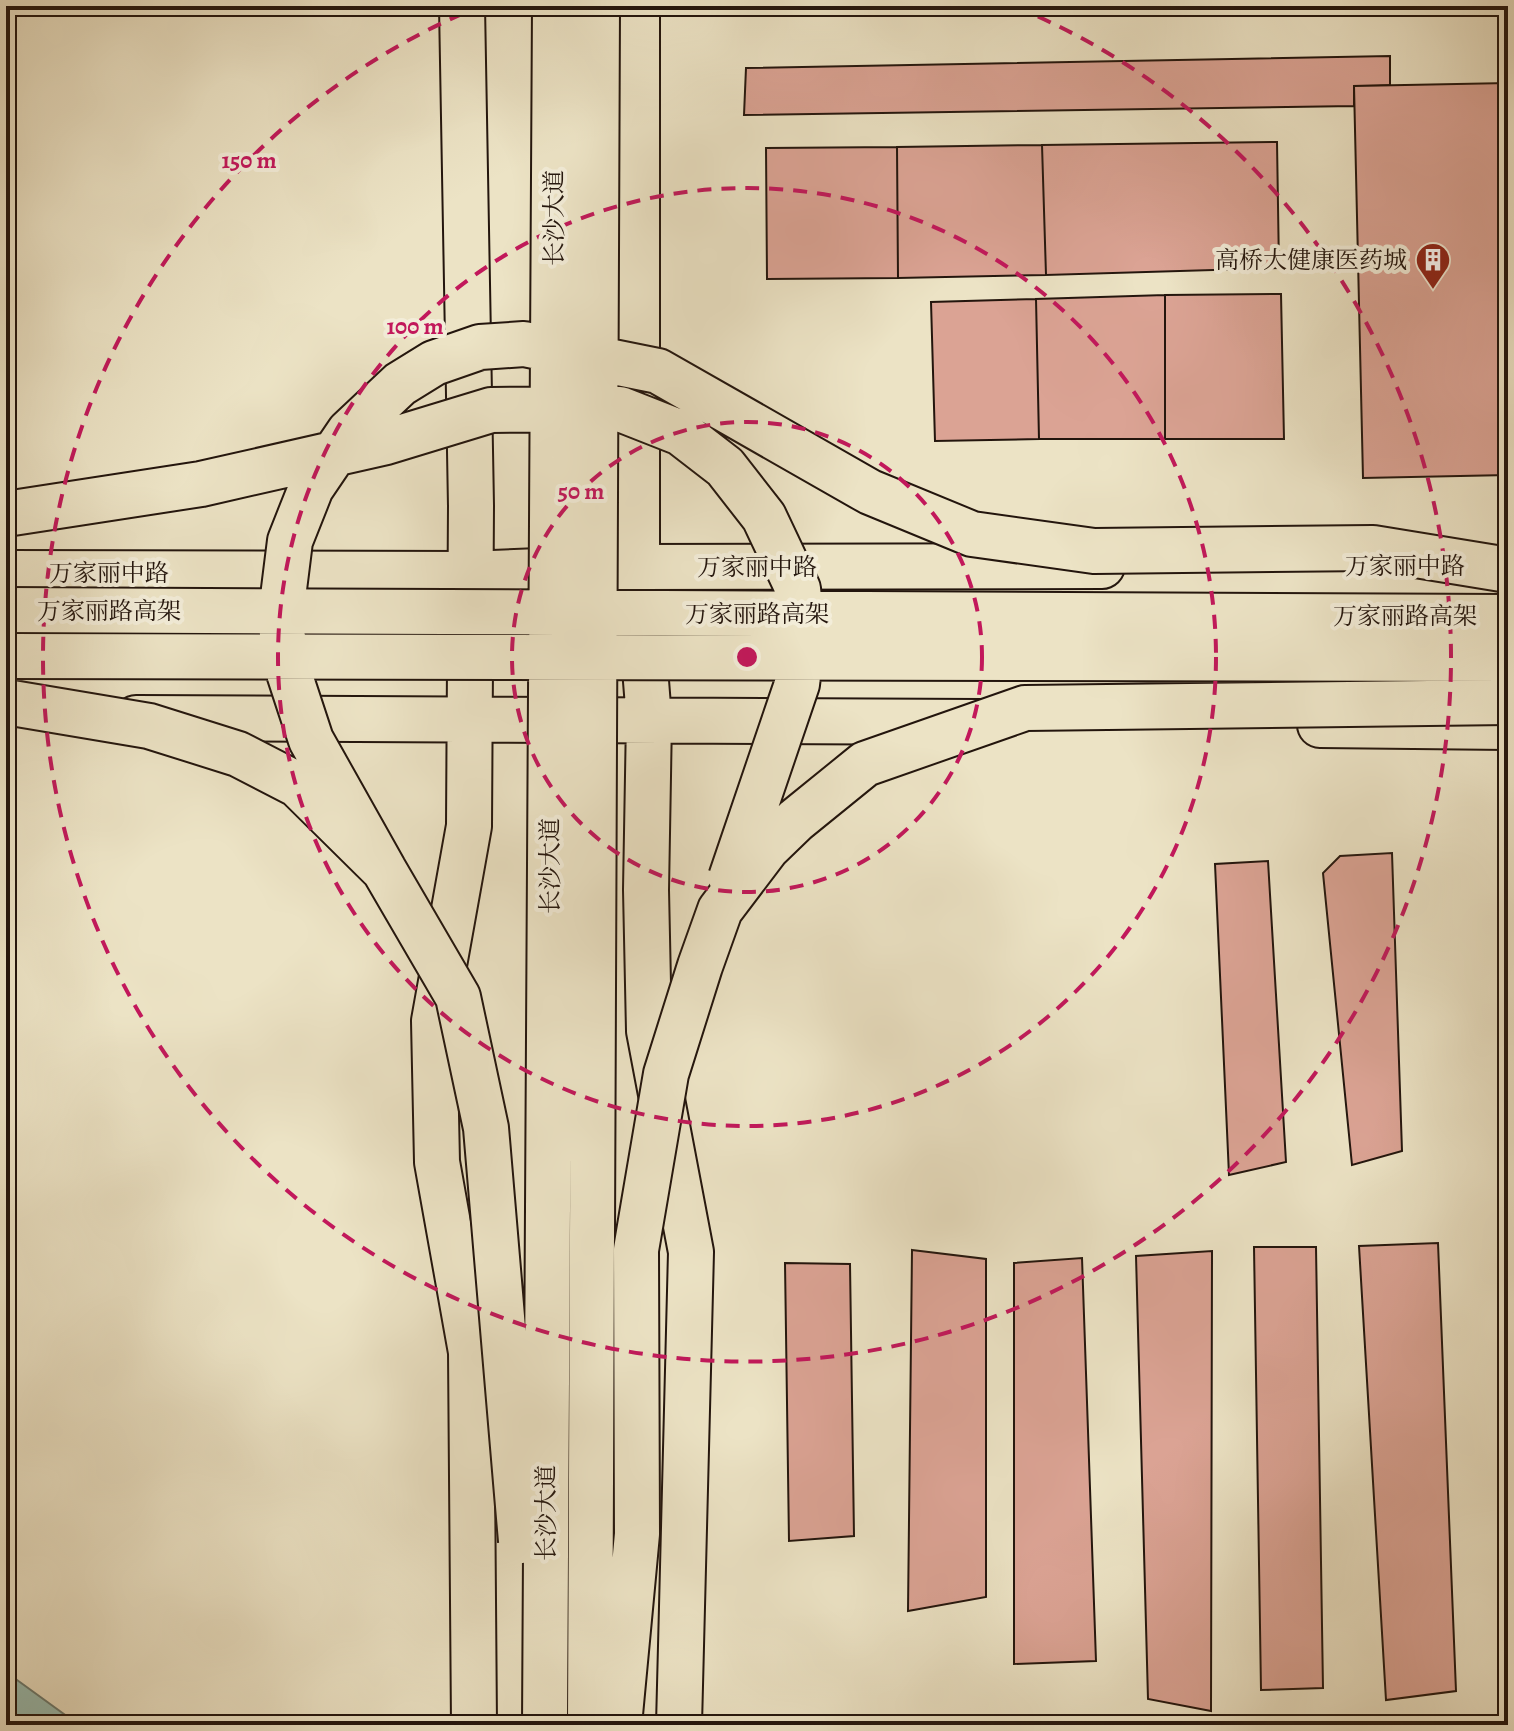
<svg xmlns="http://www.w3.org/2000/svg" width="1514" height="1731" viewBox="0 0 1514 1731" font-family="Alegreya,'Noto Serif SC',serif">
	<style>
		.water { fill: #99beb2; stroke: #6a7a70; stroke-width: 2 }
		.building { fill: #dba394; stroke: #23150d; stroke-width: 2 }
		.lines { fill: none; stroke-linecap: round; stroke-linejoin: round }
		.major-casing { stroke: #23150d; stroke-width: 48 }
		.major { stroke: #ece3c5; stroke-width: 44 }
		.highway-bridge-casing { stroke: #23150d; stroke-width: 48; stroke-linecap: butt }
		.highway-bridge { stroke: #ece3c5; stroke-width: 44 }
		.ring { fill: none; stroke: #c2185b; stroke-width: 4; stroke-dasharray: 14 10 }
		.labels { text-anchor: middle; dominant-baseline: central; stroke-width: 8; stroke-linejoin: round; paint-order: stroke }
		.street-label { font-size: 24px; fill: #23150d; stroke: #f3edd9 }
		.poi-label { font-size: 24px; fill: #23150d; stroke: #f3edd9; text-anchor: end }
		.centre { fill: #c2185b; stroke: #f3edd9; stroke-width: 4 }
		.ring-label { font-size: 24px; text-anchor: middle; font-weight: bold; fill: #c2185b; stroke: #f3edd9; stroke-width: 8; stroke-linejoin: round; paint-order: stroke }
	</style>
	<rect width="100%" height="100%" fill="#ece3c5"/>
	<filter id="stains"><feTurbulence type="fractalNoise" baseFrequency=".0025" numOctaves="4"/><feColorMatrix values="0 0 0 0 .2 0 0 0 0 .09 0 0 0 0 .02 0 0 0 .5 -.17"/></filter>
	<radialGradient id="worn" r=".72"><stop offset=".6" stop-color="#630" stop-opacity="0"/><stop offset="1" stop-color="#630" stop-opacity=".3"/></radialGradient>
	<!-- water -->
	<path class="water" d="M6,1672L79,1725H6Z"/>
	<!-- building -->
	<path class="building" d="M1390,56V85L1354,86V106L744,115L746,68Z
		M1508,83V475L1363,478L1354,86Z
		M1277,142L1279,268L1046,275L1042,145Z
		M1042,145L1046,275L898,278L897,147Z
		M897,147L898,278L767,279L766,148Z
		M1281,294L1284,439H1165V295Z
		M1165,295V439H1039L1036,299Z
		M1036,299L1039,439L935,441L931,302Z
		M1392,853L1402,1151L1352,1165L1323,873L1340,856Z
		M1268,861L1286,1162L1229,1175L1215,864Z
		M1438,1243L1456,1691L1386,1700L1359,1246Z
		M1254,1247H1316L1323,1688L1261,1690Z
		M912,1250L986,1259V1597L908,1611Z
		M1212,1251L1211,1711L1148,1699L1136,1256Z
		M1082,1258L1096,1661L1014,1664V1263Z
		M785,1263L850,1264L854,1536L789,1541Z
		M1398,1717L1440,1725H1398Z
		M1268,1718L1318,1720V1725H1268Z"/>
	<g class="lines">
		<defs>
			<path id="major" d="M462,6L471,506L469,826L434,1021L437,1162L471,1352L474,1725
				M637,6V567L649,719L646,890L649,1031L691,1252L679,1725
				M6,573L469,574L637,567L1102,566
				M136,718L980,722
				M1320,725L1508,727"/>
		</defs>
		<!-- major casing -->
		<use href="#major" class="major-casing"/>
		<!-- major -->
		<use href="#major" class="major"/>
		<defs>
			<path id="highway-bridge" d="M6,514L201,484L386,442L491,410L620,409L681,433L725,467L764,517L798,589L803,635L797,684L731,878
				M6,610L1508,617
				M6,656L1508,659
				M6,702L149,726L238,754L298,785L384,870L458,997L486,1128L521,1541
				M384,870L311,740L289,673L280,621L290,541L311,488L349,432L400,384L434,363L480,347L524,344L658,371L870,492L972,534L1094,551L1373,548L1508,570
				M545,1725L555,6
				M590,1725L597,6
				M619,1725L637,1534L636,1250L666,1074L700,966L720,910L767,848L796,820L865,764L1025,708L1508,702"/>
		</defs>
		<!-- highway-bridge casing -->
		<use href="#highway-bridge" class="highway-bridge-casing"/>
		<!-- highway-bridge -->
		<use href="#highway-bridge" class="highway-bridge"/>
	</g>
	<!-- distance rings -->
	<g class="ring">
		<circle cx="747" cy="657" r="235"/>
		<circle cx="747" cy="657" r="469"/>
		<path d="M1016 7A704 704 0 1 1 478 7"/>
	</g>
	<!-- icons -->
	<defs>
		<symbol id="building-pin" viewBox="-11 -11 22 30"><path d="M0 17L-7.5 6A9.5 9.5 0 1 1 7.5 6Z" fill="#8f2418" stroke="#f3edd9"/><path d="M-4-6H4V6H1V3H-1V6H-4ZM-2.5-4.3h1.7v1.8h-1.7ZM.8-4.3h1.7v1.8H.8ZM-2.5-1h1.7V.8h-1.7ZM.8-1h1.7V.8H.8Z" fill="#fff"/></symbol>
	</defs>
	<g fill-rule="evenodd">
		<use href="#building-pin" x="1413" y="240" width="40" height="54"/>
	</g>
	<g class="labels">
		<!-- street labels -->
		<g class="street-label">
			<text transform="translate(554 218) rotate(-90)">长沙大道</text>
			<text x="1405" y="566">万家丽中路</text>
			<text x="757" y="567">万家丽中路</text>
			<text x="109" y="573">万家丽中路</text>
			<text x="109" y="611">万家丽路高架</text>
			<text x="757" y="614">万家丽路高架</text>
			<text x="1405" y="616">万家丽路高架</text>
			<text transform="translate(550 866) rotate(-90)">长沙大道</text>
			<text transform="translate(546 1513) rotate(-90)">长沙大道</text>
		</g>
		<!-- poi labels -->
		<g class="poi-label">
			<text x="1407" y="260">高桥大健康医药城</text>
		</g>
	</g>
	<circle cx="747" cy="657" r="12" class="centre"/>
	<g class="ring-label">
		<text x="249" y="168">150 m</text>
		<text x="415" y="334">100 m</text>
		<text x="581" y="499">50 m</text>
	</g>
	<!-- margin -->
	<rect width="1514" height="1731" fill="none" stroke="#ece3c5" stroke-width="32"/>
	<rect x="8" y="8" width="1498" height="1715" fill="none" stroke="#23150d" stroke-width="4"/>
	<rect x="16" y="16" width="1482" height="1699" fill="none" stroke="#23150d" stroke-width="2"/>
	<rect width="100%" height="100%" filter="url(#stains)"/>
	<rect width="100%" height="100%" fill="url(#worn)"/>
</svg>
